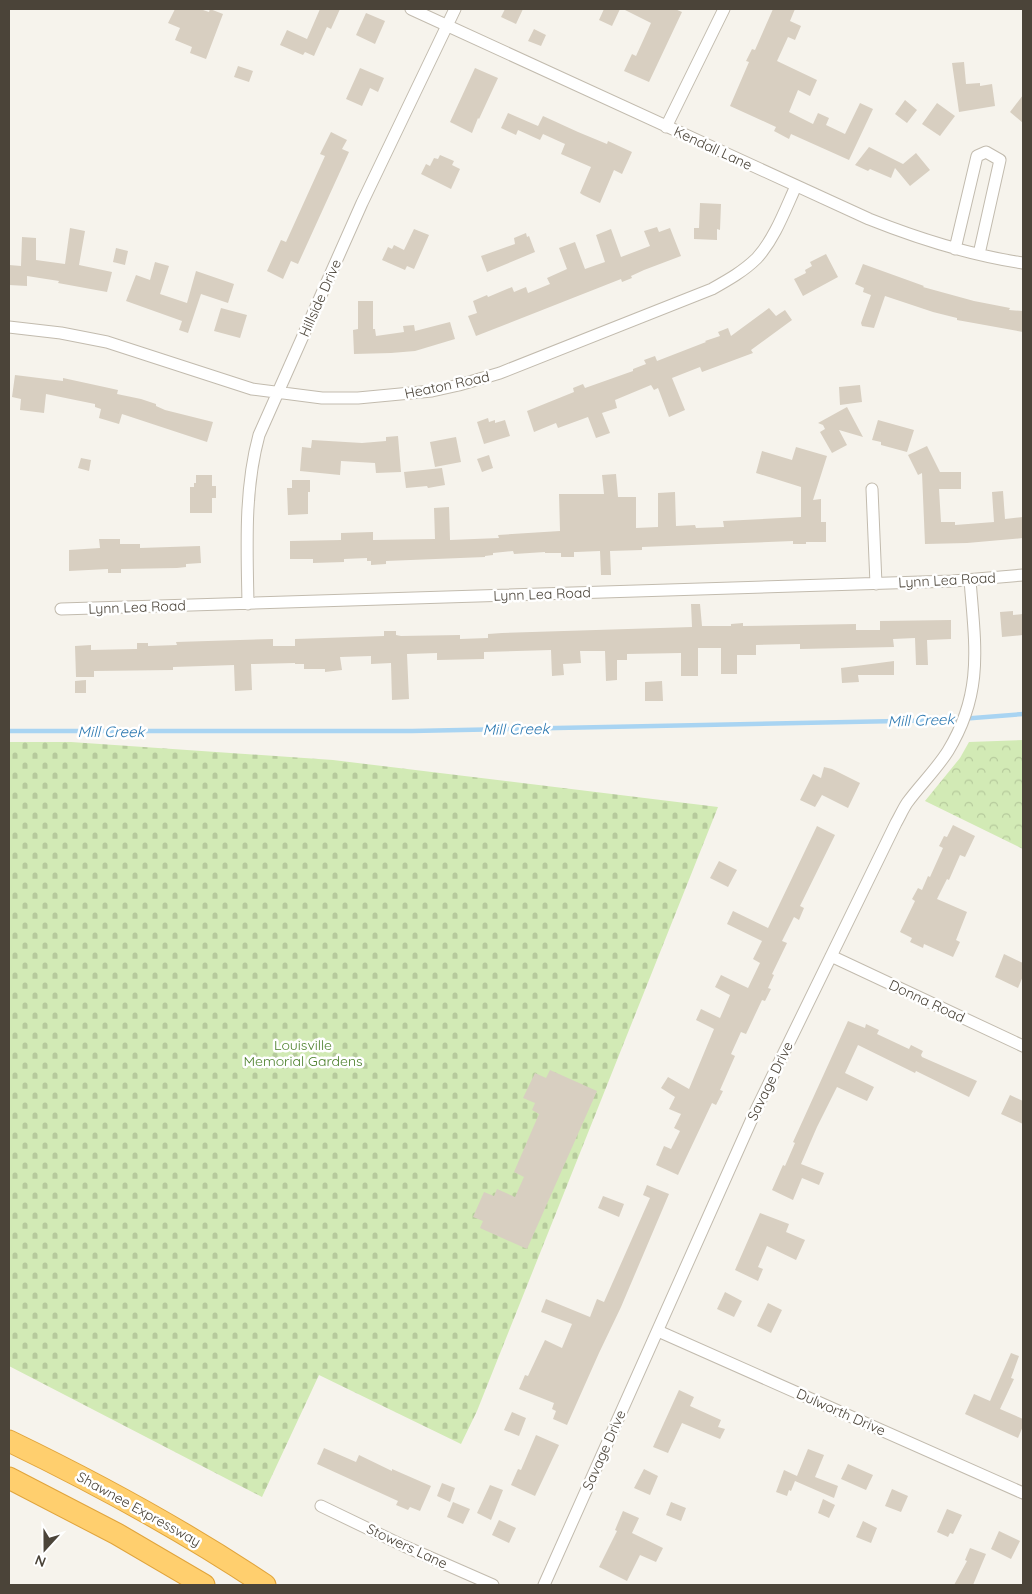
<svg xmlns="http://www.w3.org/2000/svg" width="1032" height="1594" viewBox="0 0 1032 1594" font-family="Quicksand,sans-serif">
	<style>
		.cemetery { fill: url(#cemetery-stones) }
		.park { fill: url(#park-crowns) }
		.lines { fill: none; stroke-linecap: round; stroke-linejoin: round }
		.stream { stroke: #a9d4f2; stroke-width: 4.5 }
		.building { fill: #d8cfc1 }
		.street-casing { stroke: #c2bbae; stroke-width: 13 }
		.highway-casing { stroke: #e0a43c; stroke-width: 23 }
		.street { stroke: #fff; stroke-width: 11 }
		.highway { stroke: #ffcf6e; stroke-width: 21 }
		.labels { text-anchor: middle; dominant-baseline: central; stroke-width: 5; stroke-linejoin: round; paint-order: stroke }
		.street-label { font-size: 14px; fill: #4b4439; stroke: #fff }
		.park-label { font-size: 14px; fill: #4a7f2a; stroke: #fff }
		.water-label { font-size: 15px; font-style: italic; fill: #2e7ab2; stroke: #fff }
	</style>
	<defs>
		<pattern id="cemetery-stones" width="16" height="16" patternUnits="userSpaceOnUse" patternTransform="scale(1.25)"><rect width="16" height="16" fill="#d2eab5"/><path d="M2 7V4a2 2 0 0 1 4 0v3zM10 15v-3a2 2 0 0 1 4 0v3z" fill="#b6ca9c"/></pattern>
		<pattern id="park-crowns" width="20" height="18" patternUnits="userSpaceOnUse" patternTransform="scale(1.25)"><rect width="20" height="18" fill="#d2eab5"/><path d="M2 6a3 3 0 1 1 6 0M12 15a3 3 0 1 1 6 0" fill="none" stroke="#b6ca9c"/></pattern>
	</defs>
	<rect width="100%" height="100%" fill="#f6f3ec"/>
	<!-- cemetery -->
	<path class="cemetery" d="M9,742H71L333,760L718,807L477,1411L461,1444L319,1375L262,1497L9,1366Z"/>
	<!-- park -->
	<path class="park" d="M1023,740V849L925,801L960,758L969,742Z"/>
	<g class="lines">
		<!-- stream -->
		<path class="stream" d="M9,731H412L948,720L1023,714"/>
	</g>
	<!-- building -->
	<path class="building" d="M175,9H200L209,12L210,9L223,14L206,59L190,53L192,47L175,40L180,28L168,23Z
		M320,9H340L331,29L327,27L314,56L305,52L303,55L280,45L287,30L307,39Z
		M505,9H523L516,24L501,17Z
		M604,9H620L612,26L599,20Z
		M623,9H675L682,12L649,82L624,71L632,54L636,56L651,23Z
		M773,9H795L790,21L801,26L795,40L788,37L777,61L817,80L810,96L798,90L789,112L813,124L818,113L829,118L826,125L845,134L860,103L873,109L849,160L791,134L789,139L774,131L776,127L730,106L749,62L746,61L752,49L755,50Z
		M366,13L385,21L375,44L356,35Z
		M534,29L546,35L541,46L528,41Z
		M964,62L966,84L980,83V86L992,84L995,106L959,112L952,63Z
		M238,66L253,71L249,82L234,77Z
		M360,68L384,78L378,92L370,88L362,106L346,99Z
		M475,68L498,78L479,119L478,118L472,133L450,122Z
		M1023,95V123L1010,112Z
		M905,100L917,110L907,123L895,114Z
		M937,103L955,116L940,136L922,124Z
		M508,113L538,126L543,116L578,132L607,144L608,141L632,152L622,174L614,170L600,203L583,195L580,193L591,167L561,154L565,144L543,134L540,140L518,130L516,135L501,128Z
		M331,132L347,140L342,149L349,152L298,264L291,261L283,279L267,271L281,240L286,242L325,156L320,154Z
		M869,147L903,164L916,153L930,170L910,186L895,168L891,178L870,169L868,171L855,165Z
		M440,155L454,161L452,165L460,169L451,189L421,174L426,164L430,166L434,158L438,159Z
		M700,203L721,204L720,230L717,229V240L694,239V228H699Z
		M657,227L659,232L670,228L681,256L644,270L631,276L632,278L622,282L621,279L476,336L468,316L477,313L473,301L487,295L488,297L512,287L514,292L526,287L528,293L550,284L547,278L567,269L559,248L575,242L585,269L605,262L596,235L611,229L621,257L650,246L644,231Z
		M70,228L85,231L79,265L112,272L107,292L58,283L59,281L27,276V286L9,285V265L21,266L22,237L36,238V260L65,264Z
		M414,229L429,235L414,269L407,266L405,270L382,260L388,247L392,249L394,245L404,250Z
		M526,233L527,237L529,236L535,252L487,272L481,256L515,244L514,238Z
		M116,248L128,251L125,265L113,262Z
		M826,254L838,277L803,296L794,279L806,273L805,270L812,266L810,262Z
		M155,262L169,266L160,294L187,303L196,271L234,284L228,303L201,294L188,333L179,330L182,321L126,301L136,275L150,280Z
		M863,264L924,286L923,287L974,301L1010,308L1009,310L1023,311V332L957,320V318L933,312L885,296L874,328L862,326L861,323L871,295L863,292L864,288L855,284Z
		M358,301H373V329H375L376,336L404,332L403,326L414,325L415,331L450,322L455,339L415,351L391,353L354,354L353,330L358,329Z
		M221,308L247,315L240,338L214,331Z
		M769,308L776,316L785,310L792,320L751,350L753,353L702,372L700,367L672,378L685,410L669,417L658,388L654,390L651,385L615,400L617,408L602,413L610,433L596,438L588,417L558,428L556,423L534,432L527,411L574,392L573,388L583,384L585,388L633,371V369L646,364L644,360L655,356L657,361L706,342L705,341L720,336L718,332L728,328L731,336Z
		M15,375L63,381V378L109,388L118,390L117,394L141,399L156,404V406L165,410L213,422L207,442L122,414L119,424L99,418L101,409L95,407V404L46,394L44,413L20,410L21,399L12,397Z
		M860,385L862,402L840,405L839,387Z
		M847,407L863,437L839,430L847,445L832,453L820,432L825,429L823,425L818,423Z
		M488,418L489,422L495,420V423L505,420L510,436L484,444L477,422Z
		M878,420L914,430L907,452L881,445V442L872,440Z
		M398,436L401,472L376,473L375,463L341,461L340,475L300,471L302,447L311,448L312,440L362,443L386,441V437Z
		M456,437L461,462L435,467L430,442Z
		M927,446L940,472H961V489H939L941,522H955V525L994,522L992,492L1003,491L1005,519L1023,517V538L967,543L925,544L922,473L918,475L908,455Z
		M796,447L827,456L813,500L821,499V522H826V542H806V544H793V541L717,544L642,547V550L610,551L611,575H601L600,551L576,552H574V557H561V553H545V552L514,554L513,551L493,553V555L485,556V557L386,561V564L371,565V561H367V558L344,559V562L313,563V559H290V541L341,540V533L373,532V540L435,539L434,508L449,507L450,540L499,538L498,535L560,531L559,494H604L602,475L616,474L618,497H636V528L658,527V493L675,492L676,526L695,525L696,528L724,527L723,521L801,517V487L756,473L762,451L792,460Z
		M489,455L493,468L482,472L477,459Z
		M81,458L91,460L89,471L78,468Z
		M442,468L445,485L428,488L427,486L406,488L404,472Z
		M196,475H212V486H216V498H212V513H190V487H194V483H196Z
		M292,480H310V492H308V514L288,515L287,488H292Z
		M99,539H120V544H140V548L200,546L201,563L186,564V567L177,568L121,569V573H108V569L69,571V550L100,548Z
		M691,604H700L702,626H731V624L743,623V626L856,624V630H880V621L951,620V639L927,640L928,665H916L915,638L893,639L894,647L800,649V644L756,645V655H737V674H721V648H698V676H681V653L627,654V660H617V680L606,681L605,651H580L581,663L563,664L564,675L552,676L551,650L484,652V659L437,660V653L407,654L409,699L392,700L391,663L371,664V656L340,657L342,670L325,672V669H304V664H295V663L251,664L252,690L235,691L234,665L173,667V670L94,671V677H76L75,646L91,645V650L137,649V643H148V646L177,645L176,642L273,639V646H295V639L384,636V631H396V635L401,636L460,635V639L488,638V634L502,633L692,627Z
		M1013,611V615L1023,614V635L1002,637L1000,612Z
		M894,661V675H858L859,682L842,683L841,668Z
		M86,680V693H75V681Z
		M662,681L663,701H645V682Z
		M824,767L832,769L860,783L848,808L822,795L815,807L800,800L813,774L821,778Z
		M953,825L975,836L965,857L960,855L949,880L947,879L937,899L967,912L956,940L960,942L953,957L924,944L923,948L910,942L912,938L900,932L915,901L912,899L918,888L922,890L928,876L930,877L943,848L939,846L944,836L947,837Z
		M817,826L835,835L800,906L804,908L799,920L794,917L782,941L787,943L772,974L774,975L768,988L771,989L765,1001L762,1000L746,1034L741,1032L731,1054L735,1056L720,1090L723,1091L716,1105L712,1103L678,1175L656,1165L664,1146L671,1149L680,1131L674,1128L681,1114L669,1109L675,1097L661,1088L668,1077L689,1089L714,1029L696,1020L701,1009L720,1018L730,995L715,987L721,975L748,988L760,963L753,959L762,941L727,924L733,911L768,928Z
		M719,861L737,870L728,887L710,878Z
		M1004,954L1023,963V976L1018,988L995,977Z
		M848,1021L865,1028L866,1024L879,1030L877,1034L909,1049L911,1045L923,1051L921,1055L922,1057L977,1081L969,1097L916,1071L915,1073L858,1045L845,1073L874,1087L867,1101L837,1087L817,1127L801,1164L824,1173L819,1185L802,1178L793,1200L772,1190L783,1165L785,1166L795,1143L793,1142Z
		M550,1070L597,1091L527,1249L480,1228L483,1221L473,1217L484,1192L494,1196L497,1189L515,1197L524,1177L514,1172L539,1114L532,1110L535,1103L523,1098L535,1073L546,1078Z
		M1010,1095L1023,1101V1124L1001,1114Z
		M647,1185L669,1194L621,1307L599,1353L567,1425L553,1419L556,1411L552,1409L554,1403L519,1389L525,1375L528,1376L545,1340L562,1348L572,1324L541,1312L546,1299L590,1317L597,1299L604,1302L650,1198L643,1195Z
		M603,1196L624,1204L619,1217L598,1208Z
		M760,1213L789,1224L786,1232L805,1240L796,1260L767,1246L758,1267L763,1269L758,1281L735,1270Z
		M725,1292L742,1301L734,1317L717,1309Z
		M768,1303L782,1310L771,1333L757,1326Z
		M1011,1353L1019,1356L1011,1378L1014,1379L1000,1409L1023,1419V1426L1018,1438L965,1414L974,1394L990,1401Z
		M679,1390L694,1397L690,1406L721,1420L718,1427L725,1429L720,1439L682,1423L668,1453L653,1447Z
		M512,1412L526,1418L519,1436L504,1430Z
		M536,1435L559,1445L535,1496L511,1485L518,1469L521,1470Z
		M324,1448L356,1462L359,1455L392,1471V1469L431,1486L420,1511L410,1507L408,1510L396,1505L398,1501L317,1464Z
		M808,1449L824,1455L815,1477L838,1486L834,1498L795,1481L791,1491L789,1490L787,1496L776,1492L784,1470L797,1476Z
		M848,1464L873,1475L866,1490L841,1479Z
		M644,1469L658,1476L650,1495L634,1488Z
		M442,1483L455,1488L450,1502L437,1496Z
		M490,1485L503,1490L491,1520L477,1513Z
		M892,1489L908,1496L901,1512L885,1506Z
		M823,1499L835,1505L829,1518L818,1513Z
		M453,1502L470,1509L463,1524L447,1517Z
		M671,1502L686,1508L681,1521L666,1515Z
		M947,1509L962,1515L953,1534L950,1533L948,1537L937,1532Z
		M623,1511L639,1518L632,1533L663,1548L656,1562L640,1555L627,1581L599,1567L617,1531L615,1530Z
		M499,1520L516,1528L509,1543L492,1535Z
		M863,1521L877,1528L871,1543L856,1537Z
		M999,1531L1020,1541L1011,1559L991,1549Z
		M970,1548L986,1554L973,1585H954L967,1561L965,1560Z"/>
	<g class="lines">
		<defs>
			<path id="street" d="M411,9L869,219C919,239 970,255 1023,263
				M666,127L724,9
				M955,249L977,156L986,152L1000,160L979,254
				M9,327L61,333L107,342L252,389L322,398H358L432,391L459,385L500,373L712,289C728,280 744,271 757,258C775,238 785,210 796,186
				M872,489L876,584
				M248,604C247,547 244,490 259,435L362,203L455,9
				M61,609L953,581L1023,575
				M831,956L1023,1046
				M658,1331L1023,1493
				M321,1506L404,1546L493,1585
				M544,1585L755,1112L896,823C900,816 903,809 907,803C920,785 936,770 948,751C984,692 975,645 970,580"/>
			<path id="highway" d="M9,1441C98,1484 183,1530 265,1585
				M9,1478L117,1534L204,1585"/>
		</defs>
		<!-- street casing -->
		<use href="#street" class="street-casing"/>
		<!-- highway casing -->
		<use href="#highway" class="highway-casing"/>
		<!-- street -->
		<use href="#street" class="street"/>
		<!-- highway -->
		<use href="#highway" class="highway"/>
	</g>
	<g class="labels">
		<!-- street labels -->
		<g class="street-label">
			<text transform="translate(713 148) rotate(25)">Kendall Lane</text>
			<text transform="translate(320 298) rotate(-66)">Hillside Drive</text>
			<text transform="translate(447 385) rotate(-12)">Heaton Road</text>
			<text transform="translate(947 580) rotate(-3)">Lynn Lea Road</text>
			<text transform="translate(542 594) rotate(-2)">Lynn Lea Road</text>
			<text transform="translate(137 607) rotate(-2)">Lynn Lea Road</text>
			<text transform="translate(927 1001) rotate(25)">Donna Road</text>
			<text transform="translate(770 1081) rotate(-64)">Savage Drive</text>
			<text transform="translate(841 1412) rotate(24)">Dulworth Drive</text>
			<text transform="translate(604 1450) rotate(-66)">Savage Drive</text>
			<text transform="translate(139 1509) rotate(29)">Shawnee Expressway</text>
			<text transform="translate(407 1546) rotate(25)">Stowers Lane</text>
		</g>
		<!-- park labels -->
		<g class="park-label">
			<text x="303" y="1045">Louisville<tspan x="303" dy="16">Memorial Gardens</tspan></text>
		</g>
		<!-- water labels -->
		<g class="water-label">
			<text transform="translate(921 720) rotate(-2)">Mill Creek</text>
			<text transform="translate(516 729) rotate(-1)">Mill Creek</text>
			<text x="111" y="731">Mill Creek</text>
		</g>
	</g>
	<!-- border -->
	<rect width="1032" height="1594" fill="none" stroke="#4b4439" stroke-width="20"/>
	<!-- north arrow -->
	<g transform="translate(45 1549) rotate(201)" stroke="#ffffff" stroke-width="4" paint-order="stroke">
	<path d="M0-4L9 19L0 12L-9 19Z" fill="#4b4439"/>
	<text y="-8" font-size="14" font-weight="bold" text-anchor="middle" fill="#4b4439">N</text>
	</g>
</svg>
